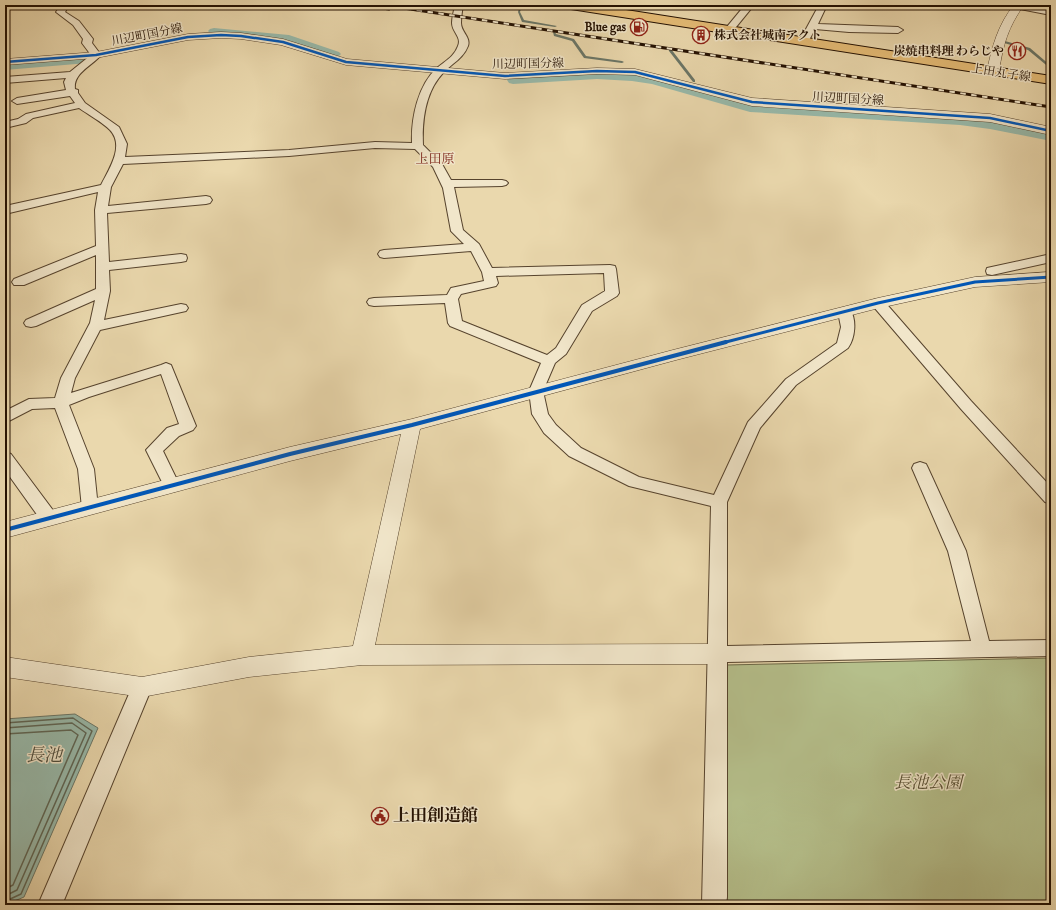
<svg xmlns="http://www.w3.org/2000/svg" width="1056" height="910" viewBox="0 0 1056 910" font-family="'IM FELL English','Noto Serif JP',serif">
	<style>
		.green { fill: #b5bf8b; stroke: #6c6846 }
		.water { fill: #98baab; stroke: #6a7667 }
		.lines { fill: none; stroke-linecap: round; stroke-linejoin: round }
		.shore { stroke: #5e6656; stroke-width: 1.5 }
		.stream { fill: #6a7667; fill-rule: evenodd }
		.canal { fill: #98baab; fill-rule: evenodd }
		.minor-casing { stroke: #56432d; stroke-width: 2 }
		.tertiary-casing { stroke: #56432d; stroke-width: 1 }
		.primary-casing { stroke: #241102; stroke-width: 2 }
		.minor { fill: #f1e6ca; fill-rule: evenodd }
		.tertiary { fill: #f1e6ca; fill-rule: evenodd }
		.primary { fill: #e5bc76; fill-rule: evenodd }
		.rail-casing { stroke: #241102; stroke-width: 3 }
		.rail { stroke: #f1e6ca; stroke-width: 2; stroke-dasharray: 5.5; stroke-linecap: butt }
		.cycleway-far2-casing { stroke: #f1e6ca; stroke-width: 4 }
		.cycleway-far1-casing { stroke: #f1e6ca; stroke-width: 5 }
		.cycleway-casing { stroke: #f1e6ca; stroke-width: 6 }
		.cycleway-far2 { stroke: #0057b8; stroke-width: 2.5 }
		.cycleway-far1 { stroke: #0057b8; stroke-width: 3 }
		.cycleway { stroke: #0057b8; stroke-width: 4 }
		.labels { text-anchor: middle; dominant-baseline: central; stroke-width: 3; stroke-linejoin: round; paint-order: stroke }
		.far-poi-label { font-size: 12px; font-weight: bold; fill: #241102; stroke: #f1e6ca; text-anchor: end }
		.far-street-label { font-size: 12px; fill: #241102; stroke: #f1e6ca }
		.far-quarter-label { font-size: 13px; fill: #7a1f14; stroke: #f1e6ca }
		.near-park-label { font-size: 17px; font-style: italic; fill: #574e32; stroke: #f1e6ca }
		.near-poi-label { font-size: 17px; font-weight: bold; fill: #241102; stroke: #f1e6ca; text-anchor: start }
		.near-water-label { font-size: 18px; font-style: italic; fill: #4d4c3d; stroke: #f1e6ca }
	</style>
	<rect width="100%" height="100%" fill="#ead8ad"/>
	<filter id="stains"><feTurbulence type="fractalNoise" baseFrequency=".005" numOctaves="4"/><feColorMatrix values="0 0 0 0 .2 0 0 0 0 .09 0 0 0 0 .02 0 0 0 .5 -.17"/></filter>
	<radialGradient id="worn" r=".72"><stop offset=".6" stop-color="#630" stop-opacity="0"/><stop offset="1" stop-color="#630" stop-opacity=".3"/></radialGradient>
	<!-- green -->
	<path class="green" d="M1051,658V905H727L726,665Z"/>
	<!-- water -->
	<path class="water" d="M75,714L98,728L24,897L5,905V719Z"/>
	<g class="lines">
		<!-- shore -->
		<path class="shore" d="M5,723L73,718L92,731L21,894L8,900L6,905
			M5,728L72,723L86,733L17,890L5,896
			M5,734L71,730L78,735L13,885L5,889"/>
		<!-- stream -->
		<path class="stream" d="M520,5H522L520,12L524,20L557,26L555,27L522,22L518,12Z
			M553,32H555L556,34L574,39L586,56L622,61L624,62L622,63L584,58L572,41L554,36Z
			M1005,41L1030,48L1051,66V69L1028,50L1004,43V41Z
			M669,49H671L695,80V82H693L669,51Z"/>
		<!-- canal -->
		<path class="canal" d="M214,28L289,35L339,52L341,54L339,56L335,58L287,41L210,33L208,31L210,29Z
			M84,56L88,57L90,60L88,63L5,70V62Z
			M597,71L632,73L654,77L751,104L960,117L990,121L1051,133V141L990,129L960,125L750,112L652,84L632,81L597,79L513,84L509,83L507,80L509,77L513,76Z"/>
		<defs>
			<path id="minor" d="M61,5H69L65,12L79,21L93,39L92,43L101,55C92,66 73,73 75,89L78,90V93L85,103L119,127L127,144L125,157L289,150L375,142L412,143C411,118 418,85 437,68C445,61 454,57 458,46C462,37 452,32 452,23C452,17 454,11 455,5H463C462,11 461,17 461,23C461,32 471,37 468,46C463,59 452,63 443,73C425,92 422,121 423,145L442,164L451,180H502L506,181L508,183L506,185L502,186L454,187L463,230L479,244L492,268L610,265L615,266L616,269L619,293L617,296L592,311L566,354L555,363L543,391L548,414L556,425L581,448L639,477L714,495L748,422L786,379L837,343L841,327L838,312L840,309L845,308L850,309C857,320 855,338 848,348L796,385L760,428L727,502V646L971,641L948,551L912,468L914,464L920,462L926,464L928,468L966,551L989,641L1051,640V656L727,662V897L726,905H702L711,506L629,486L569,456L544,433L532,414L529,391L541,363L450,326L448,323L445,303L374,306L369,305L367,302L369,299L374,298L447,295L451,288L484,281L482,272L471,251L384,258L380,257L378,254L380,251L384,250L464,244L451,231L443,188L433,167L415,149L375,148L289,156L123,164L111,187L108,206L206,196L210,197L212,200L210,203L206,204L107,213L109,262L181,254L186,255L187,258L186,261L181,262L109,270L110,291L104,320L181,304L186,305L188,308L186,311L100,330L75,378L71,393L161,365L166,363L171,365L196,426L193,430L179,436L163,451L180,486L178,490L172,492L166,490L146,450L167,428L179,424L161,374L89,397L69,405L94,469L98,508L96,512L90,514L84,512L82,508L78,469L55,408L32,409L5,423V411L29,399L55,398L61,378L90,323L95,300L36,326L31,327L26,326L24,323L26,320L96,289V255L24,285H14L12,282L14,279L96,246L95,210L98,192L5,214V206L101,185C109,169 125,146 110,130C102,122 89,115 79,108L33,118L26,123L5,128V122L18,119L26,114L75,103L70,96L17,104L12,101L17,98L66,90L64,82L66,78L5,83V77L70,72L91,55L82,43L83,39L73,25L56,12ZM604,273L605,291L582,305L556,348L547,355L462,321L458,299L461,294L496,286L498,283L496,276Z
				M745,5H754L732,32H726L724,30L726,28Z
				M819,5H827L818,24L898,27L903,30L898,33L849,32L815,29L807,44H801L799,42Z
				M1014,5H1027L1051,9V15L1015,8Z
				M1051,254V262L992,275L987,274L986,271L987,268Z
				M878,299L883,300L971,401L1051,487V504L1045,502L961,409L873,306L871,303L873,300Z
				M5,452L11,454L55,513L58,518L55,523L49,524L43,523L5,470Z
				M142,678L149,681L152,687L62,905H38L132,687L135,681Z"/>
			<path id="tertiary" d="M1014,5H1024C1008,27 1003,45 999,71L997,73H989L987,71C992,47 998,24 1014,5Z
				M221,32L241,33L283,39L347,59L505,73L597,68L635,69L752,98L990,114L1051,127V135L990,122L752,106L635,75L597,74L505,79L346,65L281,45L241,39L221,38L188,40L96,58L5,65V59L96,52L188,34Z
				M1051,272V282L975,287L879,308L676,360L420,429L375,645L718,644L726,647L729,654L726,661L718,664L362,665L249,677L142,697L5,677V657L142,677L249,657L353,646L401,434L290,461L5,538V522L290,447L412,419L673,350L878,298L975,277Z"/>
			<path id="primary" d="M565,5H594L1051,76V84L571,9L567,8Z"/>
		</defs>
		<!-- minor casing -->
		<use href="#minor" class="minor-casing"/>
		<!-- tertiary casing -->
		<use href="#tertiary" class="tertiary-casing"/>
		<!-- primary casing -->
		<use href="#primary" class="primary-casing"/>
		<!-- minor -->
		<use href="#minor" class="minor"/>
		<!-- tertiary -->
		<use href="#tertiary" class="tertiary"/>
		<!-- primary -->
		<use href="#primary" class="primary"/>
		<defs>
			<path id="rail" d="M362,5L389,9
				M384,5L1051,107"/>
		</defs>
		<!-- rail casing -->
		<use href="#rail" class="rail-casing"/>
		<!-- rail -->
		<use href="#rail" class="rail"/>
		<defs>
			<path id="cycleway-far2" d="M5,62L96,55L188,37L221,35L241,36L283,42L346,62L505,76L597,71L635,72L752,102L990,118L1051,131"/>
			<path id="cycleway-far1" d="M722,343L878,303L975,282L1051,277"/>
			<path id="cycleway" d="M5,530L290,454L412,425L726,342"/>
		</defs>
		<!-- cycleway-far2 casing -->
		<use href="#cycleway-far2" class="cycleway-far2-casing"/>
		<!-- cycleway-far1 casing -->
		<use href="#cycleway-far1" class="cycleway-far1-casing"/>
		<!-- cycleway casing -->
		<use href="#cycleway" class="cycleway-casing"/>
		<!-- cycleway-far2 -->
		<use href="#cycleway-far2" class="cycleway-far2"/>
		<!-- cycleway-far1 -->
		<use href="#cycleway-far1" class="cycleway-far1"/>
		<!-- cycleway -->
		<use href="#cycleway" class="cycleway"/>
	</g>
	<!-- icons -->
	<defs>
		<symbol id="fuel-ring" viewBox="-11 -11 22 22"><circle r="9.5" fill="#f1e6ca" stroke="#8f2418" stroke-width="1.5"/><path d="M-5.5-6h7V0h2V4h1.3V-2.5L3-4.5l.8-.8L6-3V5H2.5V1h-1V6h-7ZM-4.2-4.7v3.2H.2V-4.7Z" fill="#8f2418"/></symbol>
		<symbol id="building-ring" viewBox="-11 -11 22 22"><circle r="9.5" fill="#f1e6ca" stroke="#8f2418" stroke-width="1.5"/><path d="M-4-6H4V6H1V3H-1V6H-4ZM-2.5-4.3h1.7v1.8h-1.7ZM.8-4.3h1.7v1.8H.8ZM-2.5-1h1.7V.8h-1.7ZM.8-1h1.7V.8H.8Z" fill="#8f2418"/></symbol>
		<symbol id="restaurant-ring" viewBox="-11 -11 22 22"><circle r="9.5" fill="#f1e6ca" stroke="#8f2418" stroke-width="1.5"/><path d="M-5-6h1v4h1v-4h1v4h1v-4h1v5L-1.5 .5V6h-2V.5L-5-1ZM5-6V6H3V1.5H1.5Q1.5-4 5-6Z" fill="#8f2418"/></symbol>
		<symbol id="civic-ring" viewBox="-11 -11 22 22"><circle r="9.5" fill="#f1e6ca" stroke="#8f2418" stroke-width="1.5"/><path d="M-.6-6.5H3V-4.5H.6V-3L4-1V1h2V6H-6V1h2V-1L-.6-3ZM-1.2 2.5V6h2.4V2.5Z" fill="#8f2418"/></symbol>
	</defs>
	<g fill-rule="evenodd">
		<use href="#fuel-ring" x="629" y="17" width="20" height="20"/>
		<use href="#building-ring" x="691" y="25" width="20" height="20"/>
		<use href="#restaurant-ring" x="1007" y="41" width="20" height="20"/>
		<use href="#civic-ring" x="370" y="806" width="20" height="20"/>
	</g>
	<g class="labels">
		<!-- far-poi labels -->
		<g class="far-poi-label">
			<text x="626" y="27">Blue gas</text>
			<text x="714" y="35" text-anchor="start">株式会社城南アクト</text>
			<text x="1004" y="51">炭焼串料理 わらじや</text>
		</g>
		<!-- far-street labels -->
		<g class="far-street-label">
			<text transform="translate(147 35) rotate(-11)">川辺町国分線</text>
			<text transform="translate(528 64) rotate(-1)">川辺町国分線</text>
			<text transform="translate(1001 73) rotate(9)">上田丸子線</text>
			<text transform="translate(848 99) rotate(3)">川辺町国分線</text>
		</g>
		<!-- far-quarter labels -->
		<g class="far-quarter-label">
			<text x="435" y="159">上田原</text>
		</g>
		<!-- near-park labels -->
		<g class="near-park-label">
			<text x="928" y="783">長池公園</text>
		</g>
		<!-- near-poi labels -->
		<g class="near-poi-label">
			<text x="393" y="816">上田創造館</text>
		</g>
		<!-- near-water labels -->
		<g class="near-water-label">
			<text x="44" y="756">長池</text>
		</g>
	</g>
	<!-- margin -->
	<rect width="1056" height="910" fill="none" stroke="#ead8ad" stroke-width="20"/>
	<rect x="6" y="6" width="1044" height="898" fill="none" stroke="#241102" stroke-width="2"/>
	<rect x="10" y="10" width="1036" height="890" fill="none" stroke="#241102"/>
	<rect width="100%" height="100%" filter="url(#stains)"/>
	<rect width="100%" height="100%" fill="url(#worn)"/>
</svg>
